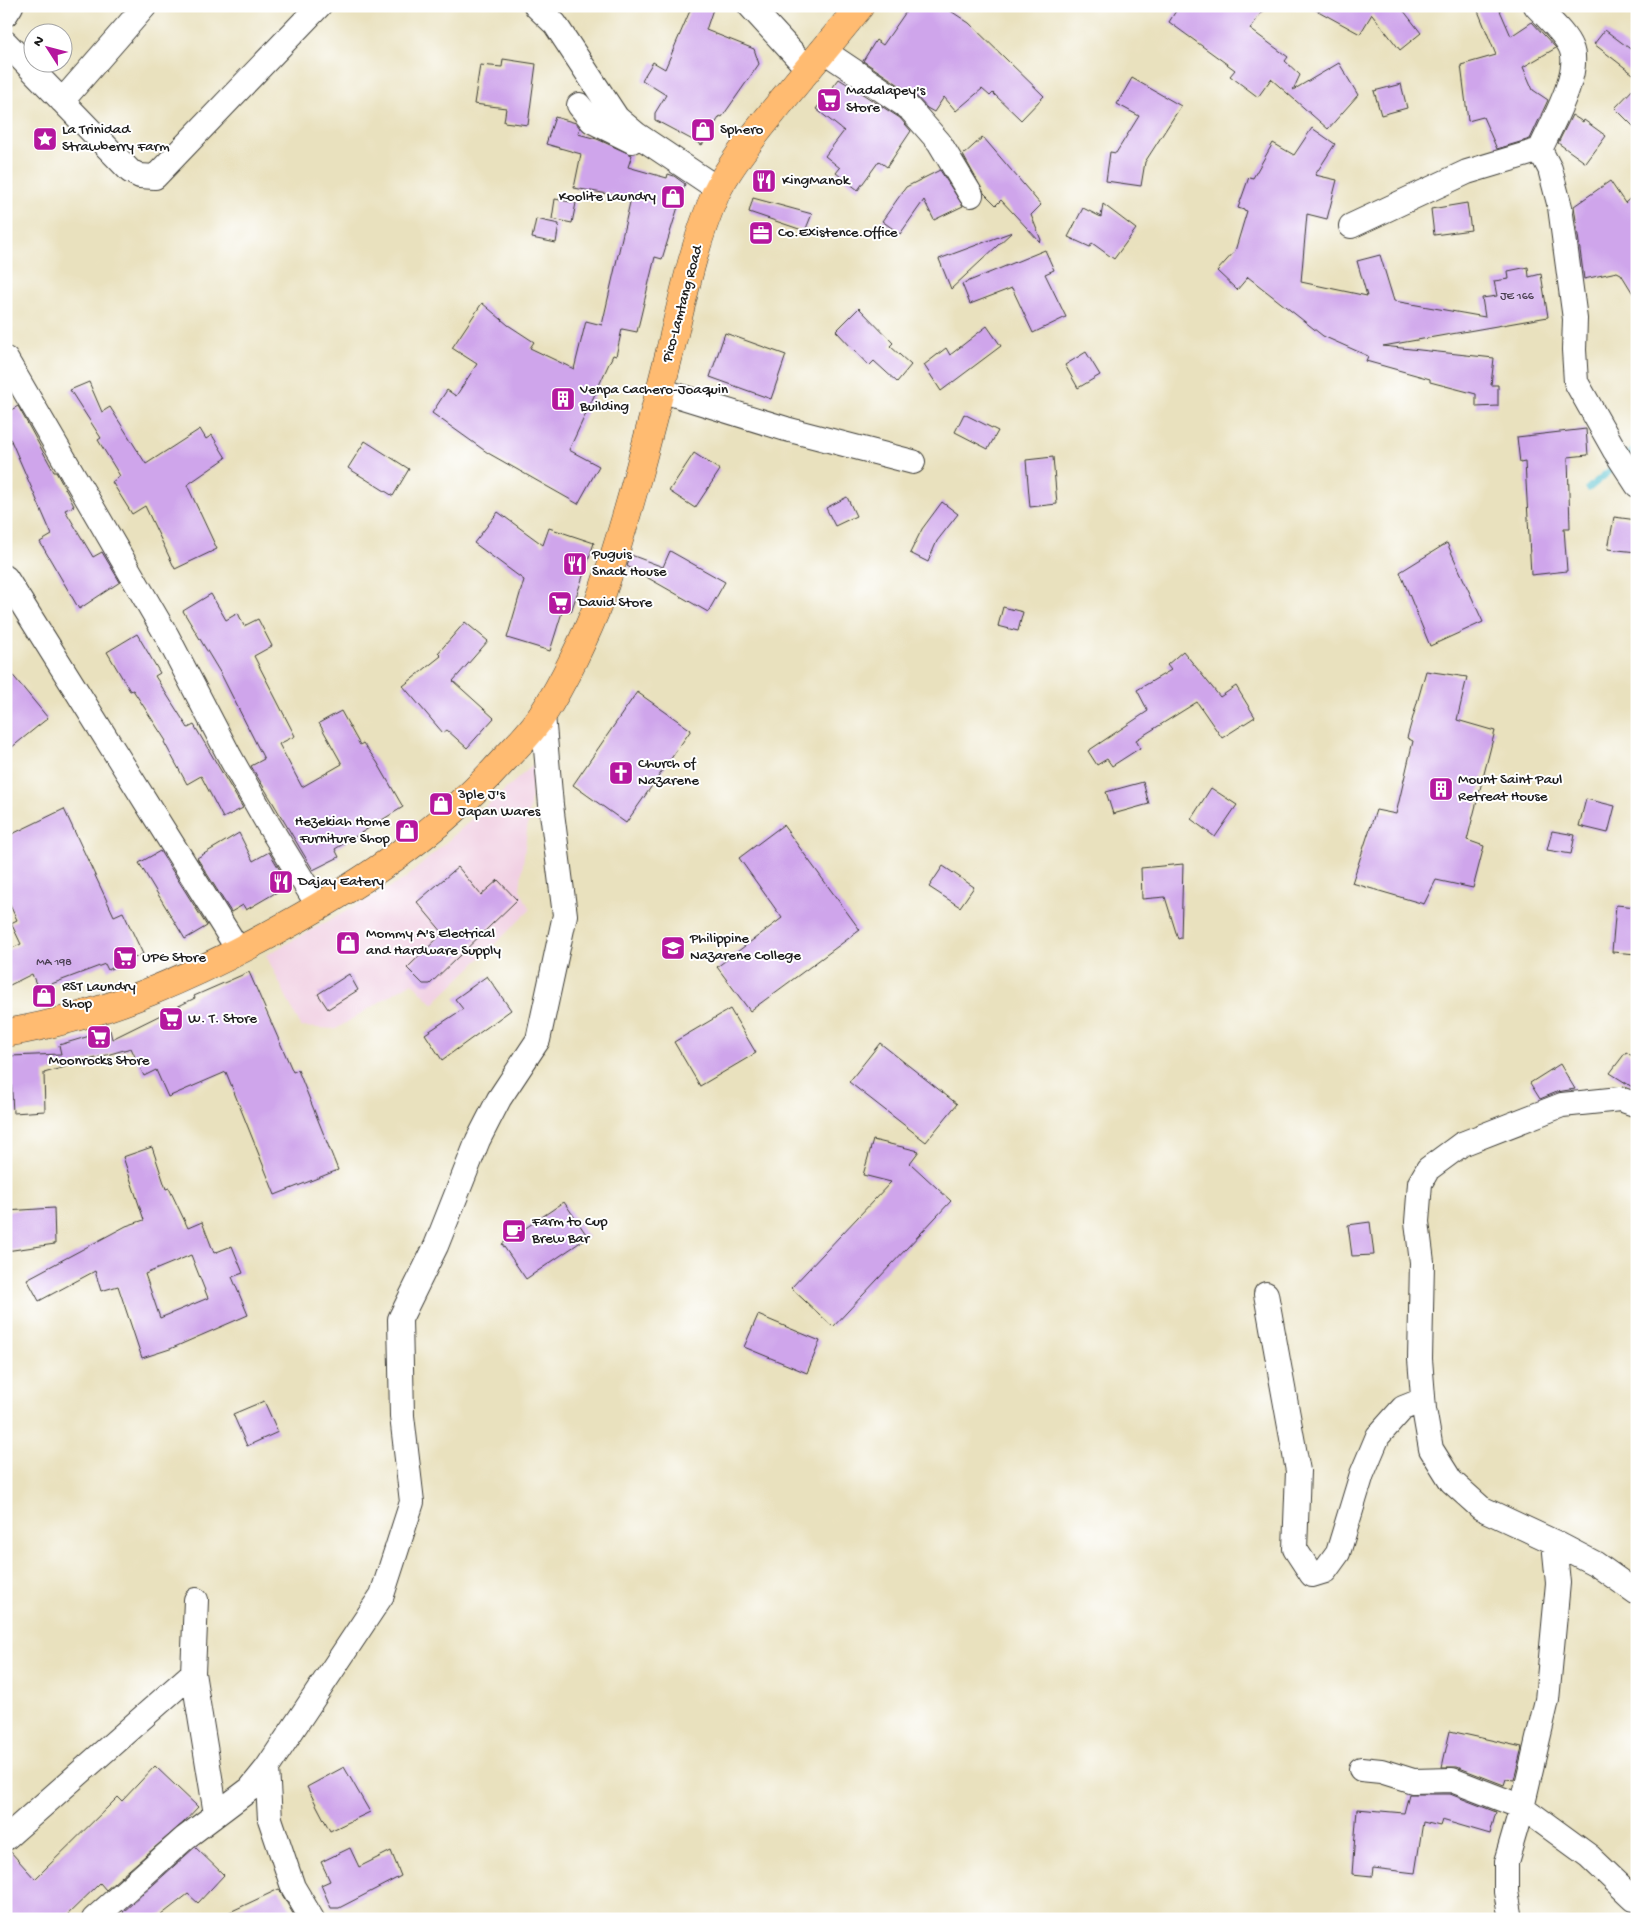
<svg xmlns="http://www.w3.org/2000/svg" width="1643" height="1925" viewBox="0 0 1643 1925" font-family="'Gochi Hand',sans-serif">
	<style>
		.built { fill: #f1d0e3 }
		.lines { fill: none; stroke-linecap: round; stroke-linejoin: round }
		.stream { stroke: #54c0cd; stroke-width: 7 }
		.building { fill: #cfa5eb; fill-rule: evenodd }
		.minor-casing { stroke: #3b3a34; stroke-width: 26 }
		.major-casing { stroke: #3b3a34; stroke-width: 29 }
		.minor { stroke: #fff; stroke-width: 24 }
		.major { stroke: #ffbb71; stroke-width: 28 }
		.labels { text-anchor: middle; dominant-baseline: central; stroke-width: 4; stroke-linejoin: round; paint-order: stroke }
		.number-label { font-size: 12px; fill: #493e50 }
		.poi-label { font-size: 15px; fill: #1c1c1c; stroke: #fff; text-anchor: start }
		.street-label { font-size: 15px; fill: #1c1c1c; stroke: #fff }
	</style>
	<rect width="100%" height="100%" fill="#fff"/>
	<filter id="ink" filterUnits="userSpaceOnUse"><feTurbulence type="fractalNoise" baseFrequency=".02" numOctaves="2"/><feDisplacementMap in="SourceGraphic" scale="10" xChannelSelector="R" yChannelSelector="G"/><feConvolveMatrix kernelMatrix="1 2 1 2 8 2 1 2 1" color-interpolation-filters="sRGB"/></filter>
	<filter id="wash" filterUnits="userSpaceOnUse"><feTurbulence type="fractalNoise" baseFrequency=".0096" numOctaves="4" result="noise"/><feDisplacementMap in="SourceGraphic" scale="20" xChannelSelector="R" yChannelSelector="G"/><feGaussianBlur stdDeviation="1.12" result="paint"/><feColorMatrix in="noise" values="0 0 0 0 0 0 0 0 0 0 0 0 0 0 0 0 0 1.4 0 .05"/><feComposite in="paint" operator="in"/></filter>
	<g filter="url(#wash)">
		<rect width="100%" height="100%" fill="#e9e1be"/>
		<!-- built -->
		<path class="built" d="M535,763L520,889L530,910L433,1004L412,982L336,1029L301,1027L266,955L405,879Z"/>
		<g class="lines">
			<!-- stream -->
			<path class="stream" d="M1589,488L1637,448"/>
		</g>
		<g id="blocks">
			<!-- building -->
			<path class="building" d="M692,6H714L706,30L754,49L759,64L722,117L720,116L702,145L655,120V113L666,95L642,80L653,62L665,69Z
				M910,6H943L969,23L1044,96L1021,120L993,93L990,96L982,89L956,111L944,97L934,112L927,108L917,97L863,61L876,40L883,45Z
				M1179,6H1266L1250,29L1288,57L1285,61L1300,75L1293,90L1339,63L1358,95L1328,129L1271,79L1258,97L1230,76L1235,70L1169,22Z
				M1309,6H1400L1421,33L1400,50L1372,14L1360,34Z
				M1476,6H1498L1511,36L1532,22L1556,48L1523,67L1533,90L1548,100L1530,139L1497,149L1483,117L1468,121L1461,65L1496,55Z
				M1605,30L1637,54V77L1594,44Z
				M503,59L536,64L528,125L504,122L506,108L474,104L480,65L502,67Z
				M1132,78L1181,106L1145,162L1141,186L1106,181L1110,152L1116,153L1139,116L1117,104Z
				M839,79L900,118L911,131L887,167L879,161L858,190L836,173L840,168L825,156L844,131L816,109Z
				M1401,84L1407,108L1381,115L1374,91Z
				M1637,85V130L1615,108Z
				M1572,115L1583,122L1584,120L1606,136L1586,163L1558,143Z
				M555,117L576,123L580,128L578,134L597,139L632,155L628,167L667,178L668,174L674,176L685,184L662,259L655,257L637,332L622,329L616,356L613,355L569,450L599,466L578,504L488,453L432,413L447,390L456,396L477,364L452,348L482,303L508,325L534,342L530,348L574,369L586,321L602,325L631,198L574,188L581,154L546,144Z
				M1312,128L1335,144L1315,175L1337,180L1327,219L1307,214L1301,282L1367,296L1357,261L1380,255L1394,301L1485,317L1482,298L1497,296L1494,281L1509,279L1508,271L1528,267L1529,277L1541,274L1548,317L1383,346L1494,358L1491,385H1498V406L1476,407V394L1430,382V379L1366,361L1368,356L1323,336L1248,277L1237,290L1217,271L1235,251L1247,211L1238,208L1249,177L1253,178L1273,143L1294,155Z
				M983,137L1041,205L1031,215L1041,240L1040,242L1001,200L996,205L984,193L963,155Z
				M940,170L963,206L934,220L924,200L900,234L882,221L906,187Z
				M1610,181L1625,203L1637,192V300L1621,274L1617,272L1584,279L1574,206Z
				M753,198L812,214L805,231L749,212Z
				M555,199L576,203L572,223L552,219Z
				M1467,203L1471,230L1434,235L1431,209Z
				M1103,204L1136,229L1114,259L1092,243L1090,247L1068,237L1083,208L1101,217Z
				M536,219L559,224L556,243L532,238Z
				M1012,232L951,289L939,259Z
				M1045,250L1054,270L1045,274L1066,317L1033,333L1012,288L970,304L962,284Z
				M859,308L893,343L890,346L911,365L897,382L874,361L869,366L836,331Z
				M987,326L1001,346L941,391L924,365L946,348L950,355Z
				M725,333L786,355L771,399L710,377Z
				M1086,352L1100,375L1078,388L1065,365Z
				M89,382L102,412L110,407L146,464L200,429L206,439L212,435L226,458L187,485L217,549L175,569L145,506L132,514L112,482L120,476L98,440L101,438L70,390Z
				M18,406L54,472H56L68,494L74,506L65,510L93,557L102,552L120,582L79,609L40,542L52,535L6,429V413Z
				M964,414L998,431L988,449L955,432Z
				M1586,429L1588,455L1568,457L1570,528H1564L1567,571L1531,575L1525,462L1520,463L1517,437Z
				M365,441L409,469L393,496L348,468Z
				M694,453L720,470L695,508L669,491Z
				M1053,457L1057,504L1030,507L1026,460Z
				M847,497L856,516L835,526L826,508Z
				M942,502L958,514L937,541L928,562L910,553L922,529Z
				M498,512L543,545L549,528L594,543L571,612L563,609L550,651L507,638L524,580L474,543Z
				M1614,517L1637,520V552L1608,549Z
				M1447,543L1483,622L1430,646L1400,572Z
				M670,551L725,582L708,612L627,566L631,555L663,567Z
				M211,594L226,620L238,613L244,626L258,619L272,646L254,656L295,736L279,744L302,787L342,764L319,723L341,711L360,745L363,743L377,762L403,807L335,849L339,857L313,870L251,766L264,759L221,674L183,611Z
				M1003,607L1023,612L1018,631L998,626Z
				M465,622L488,641L453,681L494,718L467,748L447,730L443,733L403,686L441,656L438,653Z
				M137,634L160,673L155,676L188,728L194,725L243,808L223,818L201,776L187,784L164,742L166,741L133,690L130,691L107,652Z
				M1183,651L1220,697L1236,686L1255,717L1222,738L1197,702L1136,740L1140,748L1112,766L1107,759L1097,765L1088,751L1148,711L1137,690L1171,670L1167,665Z
				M6,667L48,718L6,752Z
				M1426,671L1467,677L1457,720L1495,731L1467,840L1484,846L1473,888L1436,880L1424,904L1352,883L1376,810L1396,814L1413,741L1407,738Z
				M637,692L691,730L626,823L573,785Z
				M1143,782L1149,804L1113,814L1106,792Z
				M1211,788L1237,805L1215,837L1191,819Z
				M1586,799L1615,806L1608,833L1579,826Z
				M64,809L114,916L123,912L143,954L108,970L105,964L38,989L32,974L6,987V951L21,944L11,923L17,920L6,897V837Z
				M783,825L860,930L750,1011L717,967L782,918L739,858Z
				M1552,831L1575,835L1571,854L1547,850Z
				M239,833L253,861L269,852L289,885L246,910L243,905L231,912L197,858Z
				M160,851L207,926L185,939L139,863Z
				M1183,864L1181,938L1178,939L1165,897L1142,899L1141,868Z
				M943,866L974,887L960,907L929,887Z
				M458,867L481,895L498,880L517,900L430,984H423L407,968L443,933L417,902Z
				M1616,905L1637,907V954L1612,952Z
				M249,972L293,1072L298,1070L338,1170L275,1195L226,1072L168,1097L156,1070L144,1076L131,1048L44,1073L45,1111L13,1113L10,1056L61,1054L59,1045L110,1030L112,1039L195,998L194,996Z
				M349,974L358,990L328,1009L318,994Z
				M487,976L511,1010L442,1060L425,1034L463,1009L455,999Z
				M730,1009L756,1053L700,1086L674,1042Z
				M880,1043L957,1104L926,1142L849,1082Z
				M1626,1052L1637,1059V1090L1610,1073Z
				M1560,1064L1575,1089L1557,1092L1540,1099L1530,1083Z
				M873,1140L919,1151L910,1163L951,1201L833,1327L791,1288L891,1182L863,1175Z
				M152,1147L166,1189L169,1188L188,1228L202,1222L214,1253L232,1246L243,1273L232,1277L248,1315L170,1349L142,1358L118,1286L101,1291L95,1271L39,1301L27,1279L126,1226L144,1220L123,1157ZM191,1255L208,1298L160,1318L145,1274Z
				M564,1202L588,1237L526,1279L502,1244Z
				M54,1208L55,1244L6,1251V1211Z
				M1370,1222L1374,1255L1352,1256L1348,1225Z
				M758,1315L820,1341L807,1373L744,1347Z
				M264,1401L278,1432L247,1446L233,1414Z
				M1450,1731L1522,1747L1514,1780L1506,1779L1504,1785L1457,1767H1442Z
				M155,1766L198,1807L184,1822L106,1890L100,1883L63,1919H6V1851H10L35,1879L118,1797L122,1801Z
				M344,1767L370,1812L330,1831L307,1787Z
				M1409,1794H1450L1496,1812L1490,1834L1442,1820L1440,1826L1423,1822L1415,1873L1373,1868L1372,1876L1352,1874L1357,1809L1404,1813Z
				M195,1847L224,1875L198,1903L188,1894L156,1919H128L123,1912Z
				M350,1848L359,1867L391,1851L401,1876L339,1908H331L321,1885L330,1881L321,1862Z
				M279,1889L296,1919H215Z"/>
		</g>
	</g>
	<g filter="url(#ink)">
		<use href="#blocks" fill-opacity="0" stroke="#3b3a34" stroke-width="1"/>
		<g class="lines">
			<defs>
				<path id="minor" d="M536,6L555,24L617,118L636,134L718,189
					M750,6L807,68
					M6,14L11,6
					M6,43L130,171L140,176L155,177L319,6
					M824,51L909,108L939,142L971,195
					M62,101L145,6
					M579,105L592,121L632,141
					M1540,150L1550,169L1560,207L1575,319L1574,350L1576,382L1615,451L1637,485
					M1351,226L1467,172L1540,150C1550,127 1582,72 1571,48C1565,33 1548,19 1536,6
					M6,359L167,636L230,757L268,824L319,907
					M660,390L786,429L913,462
					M6,578L239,951
					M1266,1294L1298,1471L1295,1549L1312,1575L1325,1571L1338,1553L1362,1474L1378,1436L1403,1408L1423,1400
					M1554,1542L1596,1564L1637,1593
					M196,1600L193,1673L216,1814
					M267,1768L270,1819L293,1887L312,1919
					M1361,1769L1381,1771L1413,1781L1452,1780L1522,1807L1589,1856L1634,1899
					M6,1838L193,1673
					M94,1919L185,1838L250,1789L267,1768L382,1595L412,1502L402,1416L400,1319L436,1246L478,1140L499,1099L538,1040L565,915L551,805L543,715
					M1511,1919L1506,1892V1862L1522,1807L1547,1700L1558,1583L1554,1542L1481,1508L1451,1481L1431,1449L1424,1409L1420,1359L1422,1262L1417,1222L1420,1183L1428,1169L1462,1144L1562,1105L1620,1099L1637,1105"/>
				<path id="major" d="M6,1033C107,1016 197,975 285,926C367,880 438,833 501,763C515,748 532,732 543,714C562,685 588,632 600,599C628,518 649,434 670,351C683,298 694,243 716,193C727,170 744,148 760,128C793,86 827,47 860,6"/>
			</defs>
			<!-- minor casing -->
			<use href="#minor" class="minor-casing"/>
			<!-- major casing -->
			<use href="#major" class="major-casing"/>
			<!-- minor -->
			<use href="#minor" class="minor"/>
			<!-- major -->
			<use href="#major" class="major"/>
		</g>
	</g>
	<!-- icons -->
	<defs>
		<symbol id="supermarket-square" viewBox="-11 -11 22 22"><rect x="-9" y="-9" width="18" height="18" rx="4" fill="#b5179e" stroke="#fff"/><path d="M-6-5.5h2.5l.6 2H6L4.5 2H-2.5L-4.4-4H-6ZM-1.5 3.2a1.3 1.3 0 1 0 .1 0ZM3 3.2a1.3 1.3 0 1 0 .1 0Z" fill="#fff"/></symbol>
		<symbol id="shop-square" viewBox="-11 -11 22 22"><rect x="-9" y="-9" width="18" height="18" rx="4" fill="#b5179e" stroke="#fff"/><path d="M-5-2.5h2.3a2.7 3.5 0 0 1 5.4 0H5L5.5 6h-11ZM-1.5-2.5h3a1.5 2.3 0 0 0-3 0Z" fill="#fff"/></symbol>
		<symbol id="sight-square" viewBox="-11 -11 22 22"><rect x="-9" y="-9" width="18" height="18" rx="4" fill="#b5179e" stroke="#fff"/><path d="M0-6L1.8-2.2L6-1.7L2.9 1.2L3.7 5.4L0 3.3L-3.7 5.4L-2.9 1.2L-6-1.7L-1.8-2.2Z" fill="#fff"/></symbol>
		<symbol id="restaurant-square" viewBox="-11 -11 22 22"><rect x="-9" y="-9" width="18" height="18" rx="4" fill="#b5179e" stroke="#fff"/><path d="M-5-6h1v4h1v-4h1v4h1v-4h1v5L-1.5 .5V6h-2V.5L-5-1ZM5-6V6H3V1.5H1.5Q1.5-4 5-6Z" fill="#fff"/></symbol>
		<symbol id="office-square" viewBox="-11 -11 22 22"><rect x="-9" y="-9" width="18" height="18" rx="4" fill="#b5179e" stroke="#fff"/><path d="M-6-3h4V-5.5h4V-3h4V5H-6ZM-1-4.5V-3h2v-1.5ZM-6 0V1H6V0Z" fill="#fff"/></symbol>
		<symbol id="building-square" viewBox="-11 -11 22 22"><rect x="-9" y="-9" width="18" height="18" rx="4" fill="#b5179e" stroke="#fff"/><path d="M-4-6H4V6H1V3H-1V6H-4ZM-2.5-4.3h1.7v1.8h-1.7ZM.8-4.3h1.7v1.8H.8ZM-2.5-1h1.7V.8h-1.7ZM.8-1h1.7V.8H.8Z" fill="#fff"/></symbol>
		<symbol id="church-square" viewBox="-11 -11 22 22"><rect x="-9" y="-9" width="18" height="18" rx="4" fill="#b5179e" stroke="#fff"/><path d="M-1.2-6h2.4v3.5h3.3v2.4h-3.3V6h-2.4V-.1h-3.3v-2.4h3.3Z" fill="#fff"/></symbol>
		<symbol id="university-square" viewBox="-11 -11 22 22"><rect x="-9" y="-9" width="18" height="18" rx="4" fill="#b5179e" stroke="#fff"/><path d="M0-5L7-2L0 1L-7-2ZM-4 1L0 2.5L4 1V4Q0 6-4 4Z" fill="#fff"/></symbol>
		<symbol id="cafe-square" viewBox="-11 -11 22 22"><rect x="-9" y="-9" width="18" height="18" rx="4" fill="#b5179e" stroke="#fff"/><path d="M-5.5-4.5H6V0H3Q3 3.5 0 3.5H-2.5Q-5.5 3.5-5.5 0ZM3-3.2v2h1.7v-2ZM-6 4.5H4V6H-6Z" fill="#fff"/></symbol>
	</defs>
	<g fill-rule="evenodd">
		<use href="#supermarket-square" x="815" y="86" width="28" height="28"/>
		<use href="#shop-square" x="689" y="116" width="28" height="28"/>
		<use href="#sight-square" x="31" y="125" width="28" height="28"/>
		<use href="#restaurant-square" x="750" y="167" width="28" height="28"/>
		<use href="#shop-square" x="659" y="183" width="28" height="28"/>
		<use href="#office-square" x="747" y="219" width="28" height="28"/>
		<use href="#building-square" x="549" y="385" width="28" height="28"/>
		<use href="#restaurant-square" x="561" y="550" width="28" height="28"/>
		<use href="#supermarket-square" x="546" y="589" width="28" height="28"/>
		<use href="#church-square" x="607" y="759" width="28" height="28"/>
		<use href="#building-square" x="1427" y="775" width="28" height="28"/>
		<use href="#shop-square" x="427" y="790" width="28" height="28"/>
		<use href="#shop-square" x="393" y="817" width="28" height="28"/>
		<use href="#restaurant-square" x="267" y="868" width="28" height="28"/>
		<use href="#shop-square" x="334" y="929" width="28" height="28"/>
		<use href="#university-square" x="659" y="934" width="28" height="28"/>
		<use href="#supermarket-square" x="111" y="944" width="28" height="28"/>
		<use href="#shop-square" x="30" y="982" width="28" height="28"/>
		<use href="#supermarket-square" x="157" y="1005" width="28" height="28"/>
		<use href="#supermarket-square" x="85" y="1023" width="28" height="28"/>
		<use href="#cafe-square" x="500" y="1217" width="28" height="28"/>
	</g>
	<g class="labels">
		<!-- number labels -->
		<g class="number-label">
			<text x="1517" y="297">JE 166</text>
			<text x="54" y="963">MA 198</text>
		</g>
		<!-- poi labels -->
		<g class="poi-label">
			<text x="846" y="91">Madalapey's<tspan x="846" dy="17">Store</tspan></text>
			<text x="62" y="130">La Trinidad<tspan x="62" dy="17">Strawberry Farm</tspan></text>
			<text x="720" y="130">Sphero</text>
			<text x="782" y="181">KingManok</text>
			<text x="656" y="197" text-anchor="end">Koolite Laundry</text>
			<text x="778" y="233">Co.Existence.Office</text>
			<text x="580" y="390">Venpa Cachero-Joaquin<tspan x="580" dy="17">Building</tspan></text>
			<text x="592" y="555">Puguis<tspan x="592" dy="17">Snack House</tspan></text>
			<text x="578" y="603">David Store</text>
			<text x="638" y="764">Church of<tspan x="638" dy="17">Nazarene</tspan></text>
			<text x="1458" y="780">Mount Saint Paul<tspan x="1458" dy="17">Retreat House</tspan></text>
			<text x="458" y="795">3ple J's<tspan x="458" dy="17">Japan Wares</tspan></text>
			<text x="390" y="822" text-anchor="end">Hezekiah Home<tspan x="390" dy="17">Furniture Shop</tspan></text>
			<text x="298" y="882">Dajay Eatery</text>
			<text x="366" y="934">Mommy A's Electrical<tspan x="366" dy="17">and Hardware Supply</tspan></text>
			<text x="690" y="939">Philippine<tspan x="690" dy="17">Nazarene College</tspan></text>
			<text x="142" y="958">UPG Store</text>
			<text x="62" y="987">RST Laundry<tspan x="62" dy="17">Shop</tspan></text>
			<text x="188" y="1019">W. T. Store</text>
			<text x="99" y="1061" text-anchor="middle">Moonrocks Store</text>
			<text x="532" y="1222">Farm to Cup<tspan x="532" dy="17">Brew Bar</tspan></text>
		</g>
		<!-- street labels -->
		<g class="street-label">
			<text transform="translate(683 304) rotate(-75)">Pico-Lamtang Road</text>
		</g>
	</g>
	<!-- margin -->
	<rect width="1643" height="1925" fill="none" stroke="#fff" stroke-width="25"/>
	<!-- north arrow -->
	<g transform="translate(48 48) rotate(306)"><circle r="24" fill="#ffffff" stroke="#a4a4a4"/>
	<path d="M0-4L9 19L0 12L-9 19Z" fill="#b5179e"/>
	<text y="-8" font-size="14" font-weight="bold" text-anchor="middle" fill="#1c1c1c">N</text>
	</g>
</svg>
